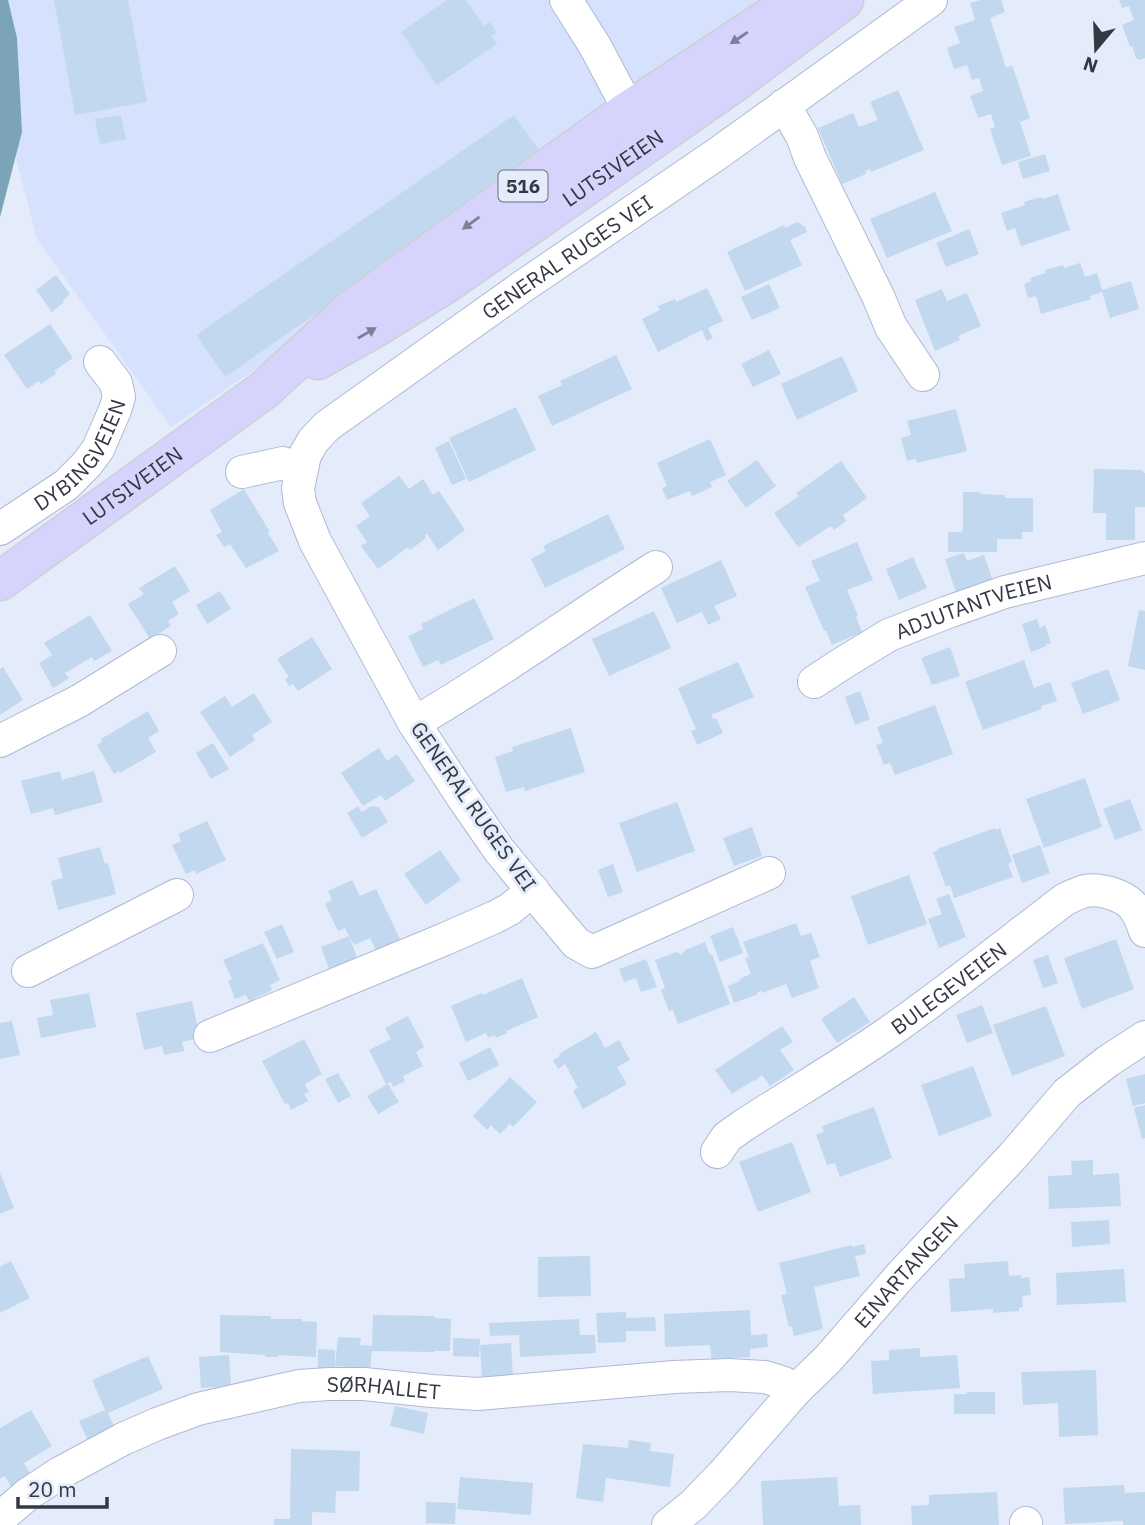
<svg xmlns="http://www.w3.org/2000/svg" width="1145" height="1525" viewBox="0 0 1145 1525" font-family="'IBM Plex Sans',sans-serif">
	<style>
		.built { fill: #d6e2fd }
		.water { fill: #7ba4b8 }
		.building { fill: #c2d8ee }
		.lines { fill: none; stroke-linecap: round; stroke-linejoin: round }
		.minor-casing { stroke: #aeb9d3; stroke-width: 34 }
		.major-casing { stroke: #cecfd2; stroke-width: 41 }
		.minor { stroke: #fff; stroke-width: 32 }
		.major { stroke: #d6d4fd; stroke-width: 38 }
		.oneway { fill: #7d7e97 }
		.labels { text-anchor: middle; dominant-baseline: central; stroke-width: 6; stroke-linejoin: round; paint-order: stroke }
		.shield { fill: #e4ebfb; stroke: #696e7a; stroke-width: 2 }
		.shield-label { font-size: 19px; font-weight: bold; fill: #343843 }
		.street-label { font-size: 21px; fill: #343843; stroke: #e4ebfb }
	</style>
	<rect width="100%" height="100%" fill="#e4ebfb"/>
	<!-- built -->
	<path class="built" d="M0,0H780L548,167L171,427L37,239L0,97Z"/>
	<!-- water -->
	<path class="water" d="M0,0H8L17,38L22,132L0,217Z"/>
	<!-- building -->
	<path class="building" d="M54,0H128L147,102L75,115Z
		M447,0H466L484,26L490,22L496,32L491,36L497,44L437,85L401,32Z
		M980,0H1001L1005,12L990,18L1006,68L1012,65L1030,118L1020,122L1031,156L1002,165L990,129L995,127L991,114L978,118L970,96L983,91L979,78L972,80L967,65L954,69L947,48L960,43L954,27L975,20L970,3Z
		M1119,0H1145V58L1140,60L1136,58L1132,46L1130,47L1122,25L1134,20L1129,6L1122,8Z
		M898,90L924,150L871,172L870,169L865,171L866,174L842,184L818,128L853,113L859,127L878,120L870,102Z
		M121,115L126,139L100,144L95,119Z
		M514,115L543,156L225,377L196,335Z
		M1045,154L1050,171L1023,179L1018,162Z
		M935,192L952,231L887,258L870,219Z
		M1058,194L1070,230L1021,246L1015,228L1007,231L1001,213L1025,205L1024,202L1041,197L1042,199Z
		M798,222L805,227L807,232L790,240L802,265L745,291L727,252L784,225L785,228Z
		M969,229L979,254L946,267L936,243Z
		M1080,263L1085,277L1097,273L1102,290L1131,281L1139,309L1110,318L1102,292L1090,296L1091,299L1041,314L1036,296L1028,298L1024,284L1031,281L1030,278L1046,273L1045,270L1063,265L1064,268Z
		M56,275L70,294L63,300L64,302L52,312L36,290Z
		M769,284L780,308L752,320L741,297Z
		M707,288L723,321L708,328L713,338L707,341L702,330L658,352L642,319L660,310L658,306L675,299L676,302Z
		M942,289L947,301L967,293L981,326L958,336L960,340L935,351L915,300Z
		M50,324L73,358L54,371L56,374L41,384L39,381L27,389L4,355Z
		M769,350L781,374L753,387L741,364Z
		M616,355L632,389L552,426L538,396L562,385L560,381Z
		M842,356L858,391L797,420L781,384Z
		M516,407L536,450L469,482L449,438Z
		M956,409L967,451L917,463L916,459L907,461L901,438L911,435L907,421Z
		M710,439L726,475L710,482L712,487L692,496L690,491L667,500L662,488L667,486L657,463Z
		M449,441L466,479L452,485L435,448Z
		M757,460L776,486L746,508L727,481Z
		M841,461L867,498L843,515L846,521L834,530L831,526L798,547L774,513L799,496L796,493Z
		M1094,469L1143,470V473H1145V507H1135V540H1106V513H1093Z
		M399,476L409,489L423,479L433,495L439,491L465,530L438,550L427,534L425,536L426,538L410,550L408,547L378,569L361,546L367,542L356,526L370,516L361,503Z
		M244,489L270,532L268,533L279,551L246,568L230,544L224,547L216,535L222,532L210,510Z
		M963,492H980V494L1005,495V498H1033V532H1022V539H997V552H948V532H961L963,530Z
		M608,514L625,549L545,588L531,559L546,551L543,546Z
		M857,542L873,580L847,590L858,616L856,617L862,632L832,645L826,630L824,631L805,587L820,581L811,561Z
		M964,553L967,561L984,555L993,581L956,593L945,559Z
		M913,557L927,588L899,600L886,569Z
		M721,560L737,596L714,606L721,619L708,625L702,612L677,623L661,588Z
		M175,566L190,591L172,602L179,614L168,621L171,626L150,639L128,604L144,594L139,588Z
		M220,591L231,609L207,624L196,605Z
		M474,598L494,639L441,665L438,660L423,667L408,636L423,629L421,624Z
		M1139,610L1145,611V670L1128,666Z
		M654,611L671,648L609,676L592,639Z
		M90,615L112,651L94,661L92,657L65,673L69,678L53,688L39,663L52,655L44,643Z
		M1037,619L1040,628L1045,625L1051,643L1046,644L1047,646L1031,652L1022,624Z
		M312,637L332,669L298,691L293,684L289,686L285,679L289,677L277,659Z
		M950,647L960,676L932,685L921,658Z
		M1024,660L1034,688L1050,682L1057,701L1041,706L1042,709L983,730L965,682Z
		M738,662L754,697L711,715L713,719L716,718L723,733L697,745L691,731L696,729L678,688Z
		M3,667L23,700L0,715V669Z
		M1108,669L1120,700L1083,714L1071,683Z
		M860,691L870,719L855,725L845,697Z
		M254,693L272,722L252,735L255,740L230,757L200,712L225,696L232,707Z
		M935,705L953,754L895,775L890,763L884,765L876,745L883,743L877,727Z
		M148,711L159,731L148,738L156,752L120,773L119,771L114,774L97,745L102,742L101,739Z
		M571,728L585,772L525,791L524,787L506,792L495,757L513,751L512,747Z
		M213,743L229,769L211,779L196,753Z
		M379,748L387,761L397,754L415,781L385,801L381,795L363,806L341,773Z
		M60,771L62,780L94,771L103,802L55,815L53,808L31,814L21,781Z
		M1085,778L1102,827L1044,848L1026,799Z
		M1130,799L1142,830L1115,840L1103,809Z
		M677,802L695,851L637,872L619,823Z
		M358,806L362,812L371,806L379,807L388,822L362,838L347,813Z
		M207,821L226,860L196,874L195,870L186,874L172,845L181,841L178,834Z
		M752,827L762,856L734,866L723,838Z
		M995,828L996,830L1000,828L1012,862L1008,864L1013,877L954,898L950,885L946,887L933,852L937,851V849Z
		M1040,845L1050,873L1022,883L1012,855Z
		M100,847L105,864L108,863L116,894L58,910L51,881L63,878L58,858Z
		M440,850L461,880L426,905L404,874Z
		M613,864L623,892L608,897L598,870Z
		M909,875L927,924L868,945L851,896Z
		M352,880L360,896L376,889L401,941L377,952L370,938L354,945L345,928L338,931L325,904L332,900L328,891Z
		M949,894L966,937L939,948L928,919L942,914L936,899Z
		M796,923L801,936L811,933L820,957L810,961L819,988L792,998L786,984L762,993L761,991L757,992L758,994L734,1003L728,986L740,981L739,979L751,974L745,958L749,957L743,942Z
		M282,924L294,952L277,959L264,932Z
		M733,927L743,953L720,962L710,936Z
		M349,936L359,963L331,974L321,947Z
		M1116,939L1134,989L1082,1009L1064,958Z
		M705,942L710,955L712,954L730,1004L678,1024L673,1010L669,1011L661,990L665,988L655,960L677,952L682,955L685,950Z
		M263,943L280,980L270,985L272,990L249,1001L246,995L235,999L228,981L232,979L223,960Z
		M1048,955L1058,983L1043,988L1033,960Z
		M646,959L657,987L641,992L636,978L624,982L619,969Z
		M522,978L538,1017L506,1031L507,1033L496,1038L495,1035L488,1038L486,1033L466,1042L451,1006L482,993L483,995Z
		M89,993L96,1027L41,1038L37,1018L53,1015L50,1000Z
		M854,997L870,1022L837,1043L821,1019Z
		M192,1001L200,1038L182,1042L184,1051L164,1055L162,1046L144,1050L136,1013Z
		M982,1005L993,1033L967,1043L956,1015Z
		M1046,1006L1065,1056L1012,1076L993,1025Z
		M408,1016L424,1047L416,1052L423,1066L403,1076L405,1081L393,1087L391,1082L386,1084L369,1050L391,1039L385,1028Z
		M12,1021L20,1055L0,1059V1023Z
		M782,1026L793,1042L780,1050L794,1070L770,1086L762,1075L755,1081L754,1080L732,1094L715,1070Z
		M596,1032L605,1048L619,1040L630,1060L617,1067L627,1084L583,1109L573,1091L578,1088L565,1064L558,1069L553,1060L560,1056L559,1054Z
		M304,1039L322,1074L305,1084L309,1092L304,1094L308,1101L291,1110L288,1103L285,1104L262,1061Z
		M490,1047L499,1065L468,1081L459,1063Z
		M973,1066L992,1116L939,1136L921,1085Z
		M338,1073L351,1096L338,1103L325,1079Z
		M1145,1074V1103L1133,1106L1126,1079Z
		M510,1077L537,1102L513,1127L510,1124L500,1134L491,1125L487,1130L473,1116Z
		M388,1084L399,1102L378,1114L367,1096Z
		M1145,1105V1138L1142,1139L1134,1108Z
		M874,1107L892,1158L840,1177L835,1163L827,1165L816,1135L824,1132L822,1126Z
		M792,1142L811,1192L758,1212L739,1162Z
		M1093,1160V1175L1119,1173L1121,1206L1049,1209L1048,1176L1072,1175L1071,1161Z
		M0,1173L14,1208L0,1214Z
		M1109,1220L1110,1244L1072,1247L1071,1222Z
		M864,1244L866,1254L855,1256L860,1276L814,1287L823,1329L794,1336L792,1326L789,1327L781,1295L787,1294L779,1263L852,1245V1247Z
		M590,1256L591,1296L538,1297V1257Z
		M11,1261L30,1298L0,1313V1267Z
		M1008,1261L1009,1276L1021,1275V1278L1029,1277L1031,1295L1022,1296L1023,1307L1019,1308V1311L993,1313V1309L951,1312L949,1279L965,1278L964,1264Z
		M1124,1269L1126,1302L1057,1305L1056,1273Z
		M750,1310L751,1335L767,1334L768,1347L750,1349V1357L716,1359V1362H712L710,1345L665,1347L664,1314Z
		M626,1312V1318L655,1317L656,1331H626V1342L598,1343L596,1313Z
		M220,1315L271,1316V1319H302V1321L317,1322L316,1357L278,1355V1357H265V1355L220,1352Z
		M373,1315L435,1316L434,1318L451,1319L450,1351H434V1352L372,1351L370,1369L335,1366L338,1337L361,1338L360,1345L372,1346Z
		M579,1319L580,1335H595L596,1353L520,1357L519,1335L490,1336L489,1323Z
		M453,1338L480,1339L479,1357L453,1356Z
		M511,1343L513,1377L482,1378L480,1345Z
		M920,1348V1357L957,1355L960,1388L873,1394L871,1361L889,1360V1350Z
		M318,1349L335,1350V1370L318,1369Z
		M229,1355L231,1386L201,1388L199,1357Z
		M148,1356L163,1389L108,1413L115,1429L88,1441L79,1421L105,1410L92,1380Z
		M1096,1370L1098,1435L1059,1437L1058,1403L1023,1405L1021,1372Z
		M967,1392H995V1414H954V1394H967Z
		M395,1406L428,1413L424,1434L390,1426Z
		M31,1410L52,1446L24,1463L31,1475L11,1487L5,1476L0,1479V1428Z
		M629,1440L651,1443L650,1451L674,1454L670,1487L606,1478L603,1502L576,1498L583,1444L628,1448Z
		M291,1449L360,1451L359,1491H336L335,1513L312,1512V1525H274V1519H290Z
		M460,1477L533,1483L531,1515L457,1509Z
		M837,1477L839,1506L860,1505L861,1525H763L761,1481Z
		M1124,1485L1125,1493L1145,1492V1525H1123V1521L1065,1524L1063,1488Z
		M997,1492L999,1525H912L911,1506L929,1505V1495Z
		M426,1502L456,1503L455,1524L426,1523Z"/>
	<g class="lines">
		<defs>
			<g id="minor">
				<path d="M566,0L595,46L629,110L642,128"/>
				<path d="M784,105L802,136L810,158L878,296L891,327L923,375"/>
				<path d="M242,472L283,463L300,471"/>
				<path id="s1" d="M0,529L66,485L87,464L98,449L115,410L119,397L116,383L100,362"/>
				<path id="s2" d="M814,682L843,663L889,635L948,612L1005,592L1145,558"/>
				<path d="M414,723C497,675 575,618 656,567"/>
				<path d="M0,741L79,701L160,651"/>
				<path id="s3" d="M769,873L592,952L576,943L550,912L499,850L463,798L414,723L315,541L300,503L298,488L305,455L313,441L327,426L522,287L717,154L931,0"/>
				<path d="M28,971L177,895"/>
				<path d="M210,1036L445,939L495,917L510,909L533,890"/>
				<path id="s4" d="M717,1152L727,1137L744,1125C792,1094 842,1065 889,1032C949,990 1006,944 1064,900C1083,890 1092,887 1113,894C1119,896 1127,900 1132,905C1138,912 1142,922 1145,931"/>
				<path id="s5" d="M0,1518L28,1494L60,1473L123,1439L157,1424L198,1409L299,1386L329,1384H364L432,1391L478,1394L674,1377L729,1375L765,1377L784,1383L796,1390"/>
				<path id="s6" d="M668,1525L693,1505L723,1474L796,1390L828,1359L902,1274L1012,1157L1067,1093L1108,1061L1145,1037"/>
				<path d="M1026,1525V1523"/>
			</g>
			<g id="major">
				<path id="s7" d="M318,360L373,329L447,283L731,85L844,0"/>
				<path id="s8" d="M0,581L264,390L352,309L629,110L796,0"/>
			</g>
		</defs>
		<!-- minor casing -->
		<use href="#minor" class="minor-casing"/>
		<!-- major casing -->
		<use href="#major" class="major-casing"/>
		<!-- minor -->
		<use href="#minor" class="minor"/>
		<!-- major -->
		<use href="#major" class="major"/>
	</g>
	<!-- one-way arrows -->
	<defs><path id="oneway-solid" d="M-6-.8H1V-3.2L6.5 0L1 3.2V.8H-6Z" transform="scale(1.75)"/></defs>
	<g class="oneway">
		<use href="#oneway-solid" transform="translate(739 38) rotate(146)"/>
		<use href="#oneway-solid" transform="translate(471 223) rotate(144)"/>
		<use href="#oneway-solid" transform="translate(367 333) rotate(-30)"/>
	</g>
	<g class="labels">
		<!-- shield labels -->
		<rect class="shield" x="498.5" y="170.5" width="49" height="31" rx="5"/>
		<g class="shield-label">
			<text x="523" y="186">516</text>
		</g>
		<!-- street labels -->
		<g class="street-label">
			<text stroke="none"><textPath href="#s7" startOffset="352">LUTSIVEIEN</textPath></text>
			<text stroke="none"><textPath href="#s3" startOffset="1113">GENERAL RUGES VEI</textPath></text>
			<text stroke="none"><textPath href="#s1" startOffset="112">DYBINGVEIEN</textPath></text>
			<text stroke="none"><textPath href="#s8" startOffset="163">LUTSIVEIEN</textPath></text>
			<text stroke="none"><textPath href="#s2" startOffset="178">ADJUTANTVEIEN</textPath></text>
			<text transform="translate(474 806) rotate(55)">GENERAL RUGES VEI</text>
			<text stroke="none"><textPath href="#s4" startOffset="285">BULEGEVEIEN</textPath></text>
			<text stroke="none"><textPath href="#s6" startOffset="348">EINARTANGEN</textPath></text>
			<text stroke="none"><textPath href="#s5" startOffset="416">SØRHALLET</textPath></text>
		</g>
	</g>
	<!-- north arrow -->
	<g transform="translate(1096 49) rotate(199)" stroke="#e4ebfb" stroke-width="5" paint-order="stroke">
	<path d="M0-5L12 26L0 18L-12 26Z" fill="#343843"/>
	<text y="-10" font-size="19" font-weight="bold" text-anchor="middle" fill="#343843">N</text>
	</g>
	<!-- scale -->
	<path d="M18 1497v10h89v-10" fill="none" stroke="#343843" stroke-width="3.5"/>
	<text x="28" y="1497" font-size="21" fill="#343843" stroke="#e4ebfb" stroke-width="5" paint-order="stroke">20 m</text>
</svg>
